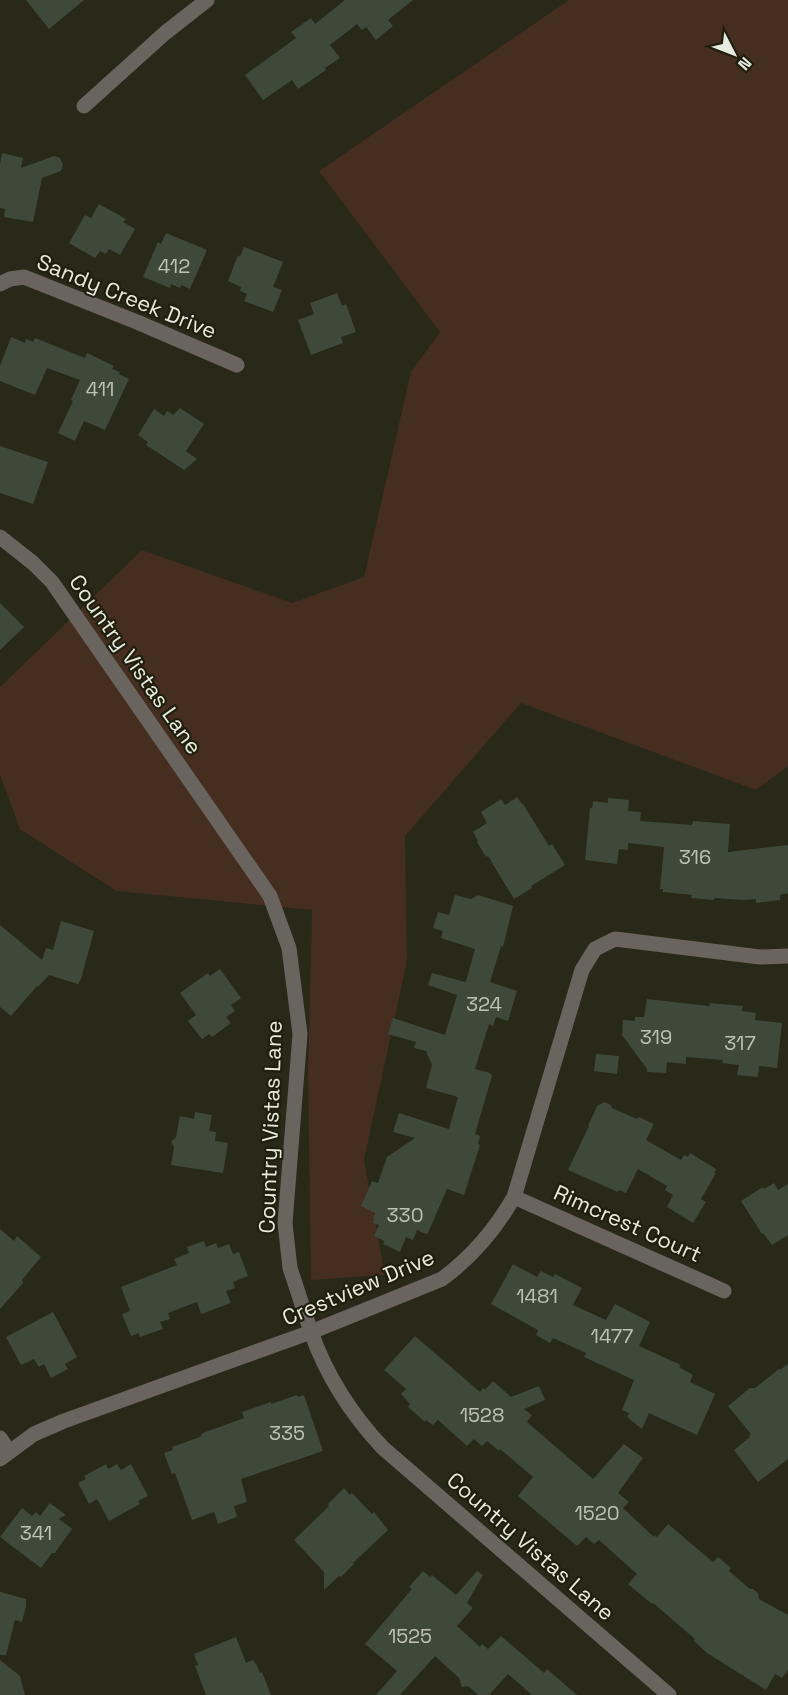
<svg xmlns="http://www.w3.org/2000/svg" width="788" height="1695" viewBox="0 0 788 1695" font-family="'Space Grotesk',sans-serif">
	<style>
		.green { fill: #452d1f }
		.building { fill: #3e493a }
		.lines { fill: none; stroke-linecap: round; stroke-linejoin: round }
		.minor { stroke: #69645d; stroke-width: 15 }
		.tertiary { stroke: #69645d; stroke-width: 15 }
		.labels { text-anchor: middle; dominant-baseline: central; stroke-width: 4.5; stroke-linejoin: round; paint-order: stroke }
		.number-label { font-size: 20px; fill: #bec2b6 }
		.street-label { font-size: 22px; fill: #e9eadf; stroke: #1f1f0e }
	</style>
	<rect width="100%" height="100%" fill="#282918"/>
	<!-- green -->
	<path class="green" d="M569,0H788V766L756,790L521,703L405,836L407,961L364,1160L385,1275L311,1280L308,1076L312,910L116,891L20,829L0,775V687L142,550L292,603L364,577L411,372L440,332L319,171Z"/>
	<!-- building -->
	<path class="building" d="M26,0H84L49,29Z
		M345,0H413L388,20L393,26L376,40L366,27L362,30L357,24L330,45L340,58L325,68L326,70L298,89L292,80L263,100L245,75L296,38L291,32L311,18L315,24Z
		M2,153L23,158L21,168L54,156L60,158L63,165L61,171L42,178L33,222L4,217L5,209L0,208V164Z
		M99,204L126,219L123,222L135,229L120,255L109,249L106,254L100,251L95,258L69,243L85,215L91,218Z
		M166,233L207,250L190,289L181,285L180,288L171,284L170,288L143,277L158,242L161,244Z
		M244,247L283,262L273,287L282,290L273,312L244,301L247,294L240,291L241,287L228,281L238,255L240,257Z
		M337,293L342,306L346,304L356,332L341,337L343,343L311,355L298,320L314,314L310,303Z
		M11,337L25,343L26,339L33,342L35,338L85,358L87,353L114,366L112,369L120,372L119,374L129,379L105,430L84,421L75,441L58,433L73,401L71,400L80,380L47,368L35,395L0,381V366Z
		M180,408L204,424L186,451L197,459L184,470L146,445L148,442L138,435L154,409L164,416L167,411L173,415Z
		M0,446L48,462L33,504L0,493Z
		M0,603L24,627L0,650Z
		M517,797L522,804H523L549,846L552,844L565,865L531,886L532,888L514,899L488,856L486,857L477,842L478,841L473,832L487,823L481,812L501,799L505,805Z
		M608,798L629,800L628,811L641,812L640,821L692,825L693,821L730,824L728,852L788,845V893L780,895V900L756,903V899L743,900L714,898V900L691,898L692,895L663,892V889H660L664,847L628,843V850L619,849L617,864L585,860L590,808H592L593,801L608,803Z
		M455,895L471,899L478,895L513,906L503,947L501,946L490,982L517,991L508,1021L496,1017L493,1026L489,1024L475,1069L490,1073L492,1076L475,1134L480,1136L478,1144L480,1145L464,1195L447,1189L428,1233L426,1234L417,1230L413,1240L406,1237L400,1252L383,1244L384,1241L374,1236L379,1225L373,1223L374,1219L373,1218L375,1213L361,1206L372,1181L378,1183L387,1157L415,1138L393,1132L399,1113L449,1129L458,1097L426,1088L432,1065L426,1051L414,1048L416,1042L388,1034L393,1018L445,1035L457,995L428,985L432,973L465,982L466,981L475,949L441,938L443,931L433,928L438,912L449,915Z
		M61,921L94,931L81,979L78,984L49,975L38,987L37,986L11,1016L0,1007V925L42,960L46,948L53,950Z
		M220,969L241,998L231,1005L235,1011L226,1017L231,1023L212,1037L209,1034L202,1039L188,1021L196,1015L180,993L208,973L210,976Z
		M647,999L709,1006L710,1003L743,1006L742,1011L756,1013L755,1020L782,1023L777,1068L759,1066L758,1077L737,1075L739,1065L722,1063L723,1060L686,1057V1064L667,1062L666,1073L647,1072V1069L622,1035L623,1020L635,1021V1017H644Z
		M596,1054L619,1056L617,1074L594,1071Z
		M604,1102L611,1105L612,1108L637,1119L639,1117L654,1124L646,1140L681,1160L684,1155L688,1157L690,1153L716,1169L714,1173H716L701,1199L706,1202L693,1223L667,1207L673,1195L665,1190L667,1186L638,1169L626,1193L619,1190L618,1192L568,1170L589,1126H588L597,1106Z
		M195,1112L212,1115L209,1131L216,1132L215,1141L228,1143L223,1173L171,1165L174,1147L171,1142L176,1137L180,1116L194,1119Z
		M774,1183L778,1190L788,1184V1235L772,1245L763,1233L762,1234L741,1201L763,1187L764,1189Z
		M0,1229L14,1241L17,1236L41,1257L22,1280L23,1283L0,1309Z
		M204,1241L206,1247L216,1243L218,1248L229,1244L233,1254L239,1252L248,1276L233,1282L235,1288L226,1291L231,1303L201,1314L197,1302L168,1313L170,1319L160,1322L163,1329L140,1337L139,1333L131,1336L122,1314L130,1311L121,1287L177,1265L174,1259L189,1253L187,1247Z
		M513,1264L537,1277L541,1271L553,1277L555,1274L582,1288L573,1305L606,1320L615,1304L650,1322L639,1346L681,1365L679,1367L693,1375L690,1382L715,1394L697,1435L649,1413L642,1429L627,1417L629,1413L622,1410L634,1380L584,1357L586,1353L553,1338L550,1343L536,1335L538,1330L491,1304Z
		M53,1312L77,1357L65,1364L68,1369L51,1378L44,1364L39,1367L34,1359L21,1365L6,1337Z
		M415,1336L480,1392L483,1388L485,1390L493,1381L511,1397L539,1386L545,1400L524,1409L532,1415L527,1422L593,1479L624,1444L643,1458L618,1493L629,1502L623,1508L654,1537L655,1535L657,1537L668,1524L713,1562L718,1557L731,1568L729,1571L750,1589H753L758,1593L759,1599L788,1615V1670L782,1678L775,1674L766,1690L707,1653L694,1641L695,1639L653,1603L652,1604L628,1584L637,1574L599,1540L594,1544L586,1537L577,1546L518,1496L533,1477L500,1449L499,1451L487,1441L482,1446L474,1439L467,1446L438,1420L433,1425L426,1420L425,1422L408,1407L410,1404L401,1394L406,1389L384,1370Z
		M788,1364V1459L758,1482L734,1450L750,1437L749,1436L751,1434L728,1406L750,1388H755L779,1369L780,1370Z
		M297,1395L298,1397L304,1395L323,1451L241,1479L247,1502L234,1506L237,1517L218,1524L214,1512L192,1520L175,1473L172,1474L164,1453L173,1450L172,1447L200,1437L203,1433L244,1418L242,1412L271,1402V1404Z
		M106,1464L108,1469L117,1464L121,1470L131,1464L148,1496L138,1501L140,1504L109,1521L97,1499L89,1504L78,1483L86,1479L84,1476Z
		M344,1488L350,1495L352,1493L372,1514L374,1512L388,1530L353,1563L354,1564L341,1577L339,1576L324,1590V1572L294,1540L329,1506L328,1504Z
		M50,1503L66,1515L59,1519L72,1529L59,1547L55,1553H52L41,1568L0,1537L22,1508L32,1516L36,1512L40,1516Z
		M423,1571L430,1577L432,1575L456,1595L477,1571L483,1575L467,1603L473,1608L457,1626L480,1647L482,1644L488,1649L501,1636L544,1673L547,1669L577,1695H532L508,1674L489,1695H478L468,1686L462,1687L459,1678L435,1656L400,1695H376L397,1671L365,1644L412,1589L409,1587Z
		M0,1592L26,1599V1606L22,1622L15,1620L6,1655H0Z
		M236,1637L246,1663L253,1660L255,1664L256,1663L260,1673L262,1672L271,1695H206L195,1666L198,1665L194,1654Z
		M0,1660L20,1676L25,1695H0Z"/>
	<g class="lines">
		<!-- minor -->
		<path class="minor" d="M84,106L165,33L207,0
			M0,284L10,279L24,277L137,322L237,365
			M514,1197L724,1291
			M311,1332C327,1377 351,1414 383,1448L669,1695
			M0,1438L9,1451
			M0,1459L34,1434L64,1421L311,1332L442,1279C473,1256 495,1230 514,1197L582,970L595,949L615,939L760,957L788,956"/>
		<!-- tertiary -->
		<path class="tertiary" d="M0,537L33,563L52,582L270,896L289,948L300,1034L285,1223L290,1268L311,1332"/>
	</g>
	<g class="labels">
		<!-- number labels -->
		<g class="number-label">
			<text x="174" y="266">412</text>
			<text x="100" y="389">411</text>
			<text x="695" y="857">316</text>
			<text x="484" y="1004">324</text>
			<text x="656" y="1037">319</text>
			<text x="740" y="1043">317</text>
			<text x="405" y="1215">330</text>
			<text x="537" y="1296">1481</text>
			<text x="612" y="1336">1477</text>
			<text x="482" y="1415">1528</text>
			<text x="287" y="1433">335</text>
			<text x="597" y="1513">1520</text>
			<text x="36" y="1533">341</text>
			<text x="410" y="1636">1525</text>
		</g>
		<!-- street labels -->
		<g class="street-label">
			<text transform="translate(127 296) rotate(22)">Sandy Creek Drive</text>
			<text transform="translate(136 664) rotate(55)">Country Vistas Lane</text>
			<text transform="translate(270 1127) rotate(-88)">Country Vistas Lane</text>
			<text transform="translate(628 1223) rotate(24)">Rimcrest Court</text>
			<text transform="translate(358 1287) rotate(-23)">Crestview Drive</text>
			<text transform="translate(531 1546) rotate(41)">Country Vistas Lane</text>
		</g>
	</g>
	<!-- north arrow -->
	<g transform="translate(734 54) rotate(132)" stroke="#1f1f0e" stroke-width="4.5" paint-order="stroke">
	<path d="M0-4.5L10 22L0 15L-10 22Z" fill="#e9eadf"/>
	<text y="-9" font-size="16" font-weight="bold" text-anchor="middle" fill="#e9eadf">N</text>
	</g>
</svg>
